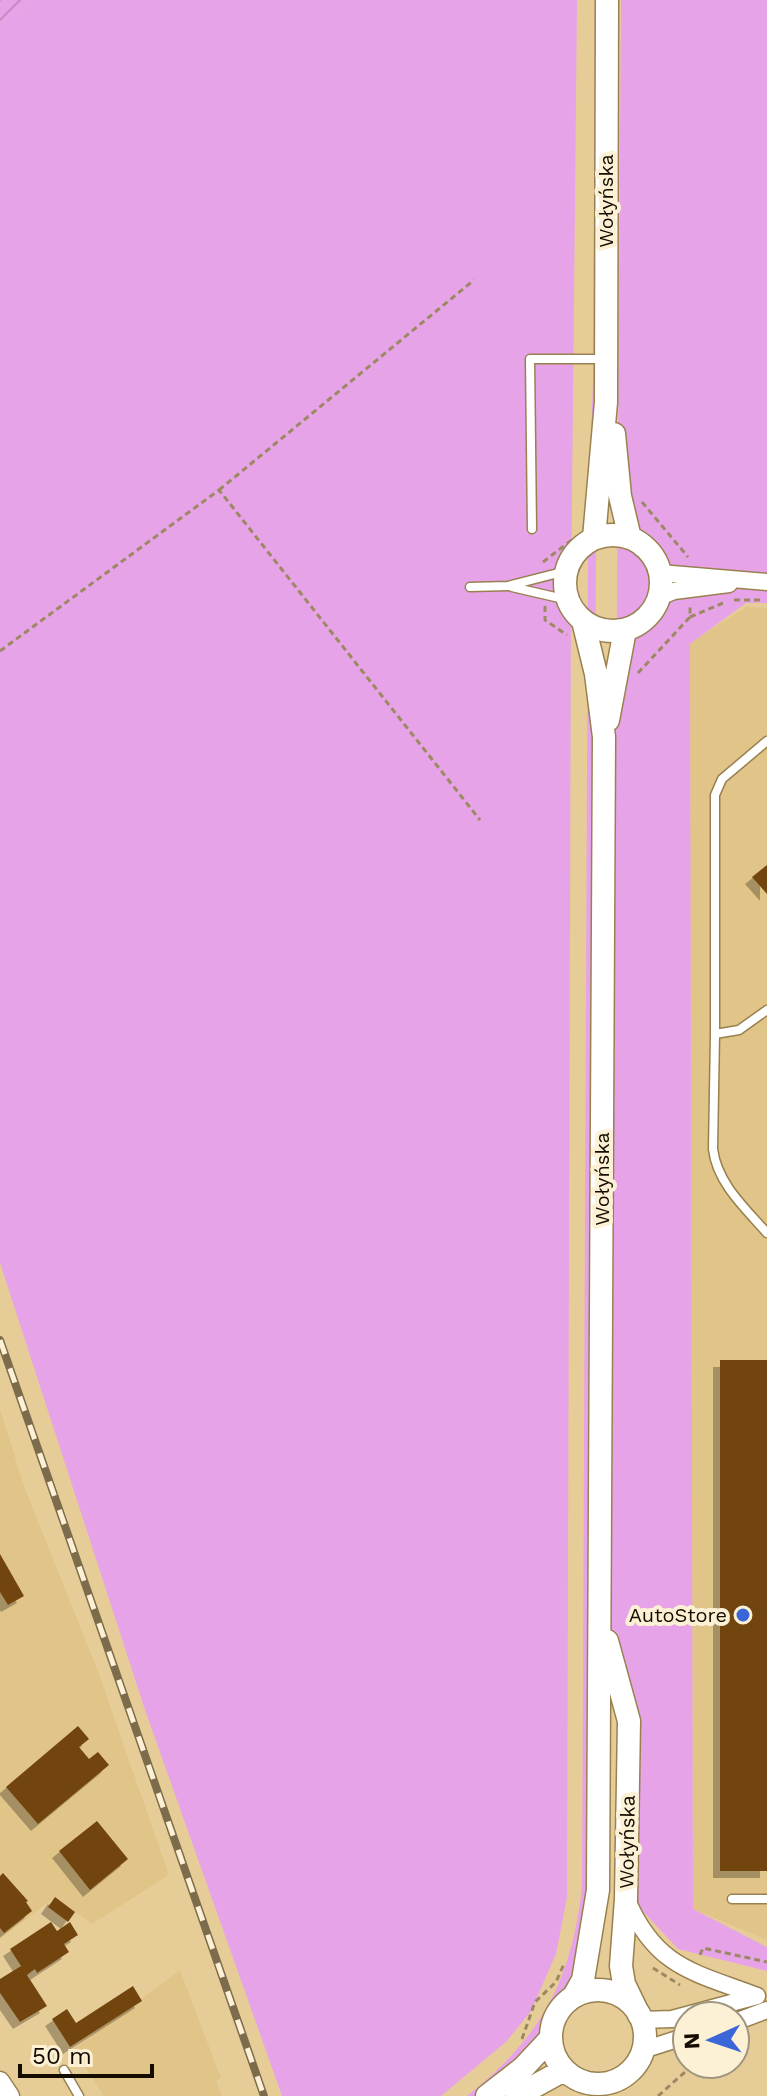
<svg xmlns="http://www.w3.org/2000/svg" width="767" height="2096" viewBox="0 0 767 2096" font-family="'Work Sans',sans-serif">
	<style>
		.built { fill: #e1c488 }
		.grass { fill: #e6a3e8 }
		.garden { fill: url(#garden-furrows) }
		.building { fill: #71440e; filter: url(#shadow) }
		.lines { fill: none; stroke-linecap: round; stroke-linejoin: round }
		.service-casing { stroke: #99814f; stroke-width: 11 }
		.minor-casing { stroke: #99814f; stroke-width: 19 }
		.tertiary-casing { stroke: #99814f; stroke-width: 21 }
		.secondary-casing { stroke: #99814f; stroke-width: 25 }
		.path { stroke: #9c8962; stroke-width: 3; stroke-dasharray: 6 4; stroke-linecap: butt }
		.service { stroke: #fff; stroke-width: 8 }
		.minor { stroke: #fff; stroke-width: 16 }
		.tertiary { stroke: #fff; stroke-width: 18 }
		.secondary { stroke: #fff; stroke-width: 22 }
		.rail-casing { stroke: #7d6c4c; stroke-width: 8 }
		.rail { stroke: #fcf0d5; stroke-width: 5; stroke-dasharray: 15; stroke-linecap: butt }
		.poi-dot { fill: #3b66d7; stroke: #fcf0d5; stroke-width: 3 }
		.labels { text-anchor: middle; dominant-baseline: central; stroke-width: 8; stroke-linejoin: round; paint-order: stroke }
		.street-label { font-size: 20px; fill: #150c00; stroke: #fcf0d5 }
		.poi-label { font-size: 20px; fill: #150c00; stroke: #fcf0d5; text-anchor: end }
	</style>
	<defs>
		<pattern id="garden-furrows" width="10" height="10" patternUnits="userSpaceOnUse" patternTransform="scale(2)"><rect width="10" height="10" fill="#e6a3e8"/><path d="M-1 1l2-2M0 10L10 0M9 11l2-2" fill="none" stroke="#c48bc5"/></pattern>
		<filter id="shadow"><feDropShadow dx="-7" dy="7" stdDeviation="0" flood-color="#0004"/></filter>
	</defs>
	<rect width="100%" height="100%" fill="#e6cd98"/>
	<!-- built -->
	<path class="built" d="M746,607L767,608V1940L693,1909L690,643Z
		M0,1409L25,1489L99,1674L169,1875L92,1924L55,1897L0,1939Z
		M180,1970L221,2078L216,2081L222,2096H104L73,2049Z"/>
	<!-- grass -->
	<path class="grass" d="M29,0H577L571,598L567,1897L556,1954L531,2011L506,2042L441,2096H282L145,1710L0,1263V23Z
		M595,0H598L596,509L588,521L593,380Z
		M621,0H767V603H746L690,644L693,1909L767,1947V1971L678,1949L637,1905L610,1630Z
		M588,537L596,547L590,1874C581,1932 577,1991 538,2039C521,2060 499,2077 480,2096H467C542,2036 571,1982 582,1887Z"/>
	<!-- garden -->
	<path class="garden" d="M0,0H29L0,23Z"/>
	<!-- building -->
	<path class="building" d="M767,865V894L752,877Z
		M720,1360H767V1871H720Z
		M0,1554L24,1596L8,1605L0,1592Z
		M78,1726L89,1739L79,1747L89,1759L98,1752L109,1765L38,1824L6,1787Z
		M97,1821L128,1859L90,1890L59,1851Z
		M3,1873L28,1901L26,1902L32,1911L4,1933L0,1928V1876Z
		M55,1897L75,1912L68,1922L48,1907Z
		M51,1922L57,1931L70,1922L78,1935L64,1944L69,1952L37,1973L35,1969L27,1975L47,2006L20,2022L0,1993V1979L21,1966L10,1949Z
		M133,1986L142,2001L70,2047L52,2019L67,2009L76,2023Z"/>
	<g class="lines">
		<defs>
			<path id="service" d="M532,529L530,359H604
				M470,587L508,586L566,571
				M512,587L568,600
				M767,1010L739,1030L715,1034L713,1149C717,1183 745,1208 767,1233
				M715,1034V795L722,779L767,741
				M732,1899H767
				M64,2070L79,2096"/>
			<path id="minor" d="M660,573L767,582
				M659,597L674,591L729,584
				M627,1900C656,1968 694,1972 757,1996
				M641,2020L672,2019L757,1996
				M735,2022L767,2010
				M643,2050L687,2036"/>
			<path id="tertiary" d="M0,2081L10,2096"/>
			<path id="secondary" d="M614,434L620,496L630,538
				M565 583a48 48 0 1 1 96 0a48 48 0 1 1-96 0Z
				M594,538L606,402L607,0
				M608,720L625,630
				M607,1641L629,1721L626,1899L621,1966L624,1984L639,2015
				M551 2037a47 47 0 1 1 94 0a47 47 0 1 1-94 0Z
				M574,1996L583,1980L598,1890L604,737L596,674L583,621
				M487,2096L523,2068L551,2038
				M517,2096L564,2070"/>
		</defs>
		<!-- service casing -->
		<use href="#service" class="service-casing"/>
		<!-- minor casing -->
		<use href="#minor" class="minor-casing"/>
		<!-- tertiary casing -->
		<use href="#tertiary" class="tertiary-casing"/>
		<!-- secondary casing -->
		<use href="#secondary" class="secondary-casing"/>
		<!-- path -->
		<path class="path" d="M219,490L474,280
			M642,502L688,557
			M543,562L573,539
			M734,600H763
			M545,606V620L567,635
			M690,617L723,603
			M0,651L219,490L480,820
			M638,673L690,617V605
			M700,1955L703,1948L767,1962
			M653,1968L680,1985
			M522,2039L535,2002L556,1982L564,1964
			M658,2096L694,2064"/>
		<!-- service -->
		<use href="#service" class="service"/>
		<!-- minor -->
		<use href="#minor" class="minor"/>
		<!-- tertiary -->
		<use href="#tertiary" class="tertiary"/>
		<!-- secondary -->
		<use href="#secondary" class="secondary"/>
		<defs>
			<path id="rail" d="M0,1340L264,2096"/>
		</defs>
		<!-- rail casing -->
		<use href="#rail" class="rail-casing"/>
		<!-- rail -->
		<use href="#rail" class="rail"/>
	</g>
	<!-- markers -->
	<circle class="poi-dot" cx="743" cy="1615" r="8"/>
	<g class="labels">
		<!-- street labels -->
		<g class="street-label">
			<text transform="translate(606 201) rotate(-90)">Wołyńska</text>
			<text transform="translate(602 1179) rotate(-90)">Wołyńska</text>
			<text transform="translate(627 1842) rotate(-89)">Wołyńska</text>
		</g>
		<!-- poi labels -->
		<g class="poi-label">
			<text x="727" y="1615">AutoStore</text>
		</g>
	</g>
	<!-- north arrow -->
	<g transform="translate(711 2040) rotate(267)"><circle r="38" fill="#fcf0d5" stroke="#a09580" stroke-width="2"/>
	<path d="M0-6L14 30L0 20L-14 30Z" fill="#3b66d7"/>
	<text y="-12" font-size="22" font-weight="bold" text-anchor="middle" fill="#150c00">N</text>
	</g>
	<!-- scale -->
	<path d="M20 2064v12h132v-12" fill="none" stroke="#150c00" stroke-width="4"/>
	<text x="32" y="2064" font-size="24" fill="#150c00" stroke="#fcf0d5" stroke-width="6" paint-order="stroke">50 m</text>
</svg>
